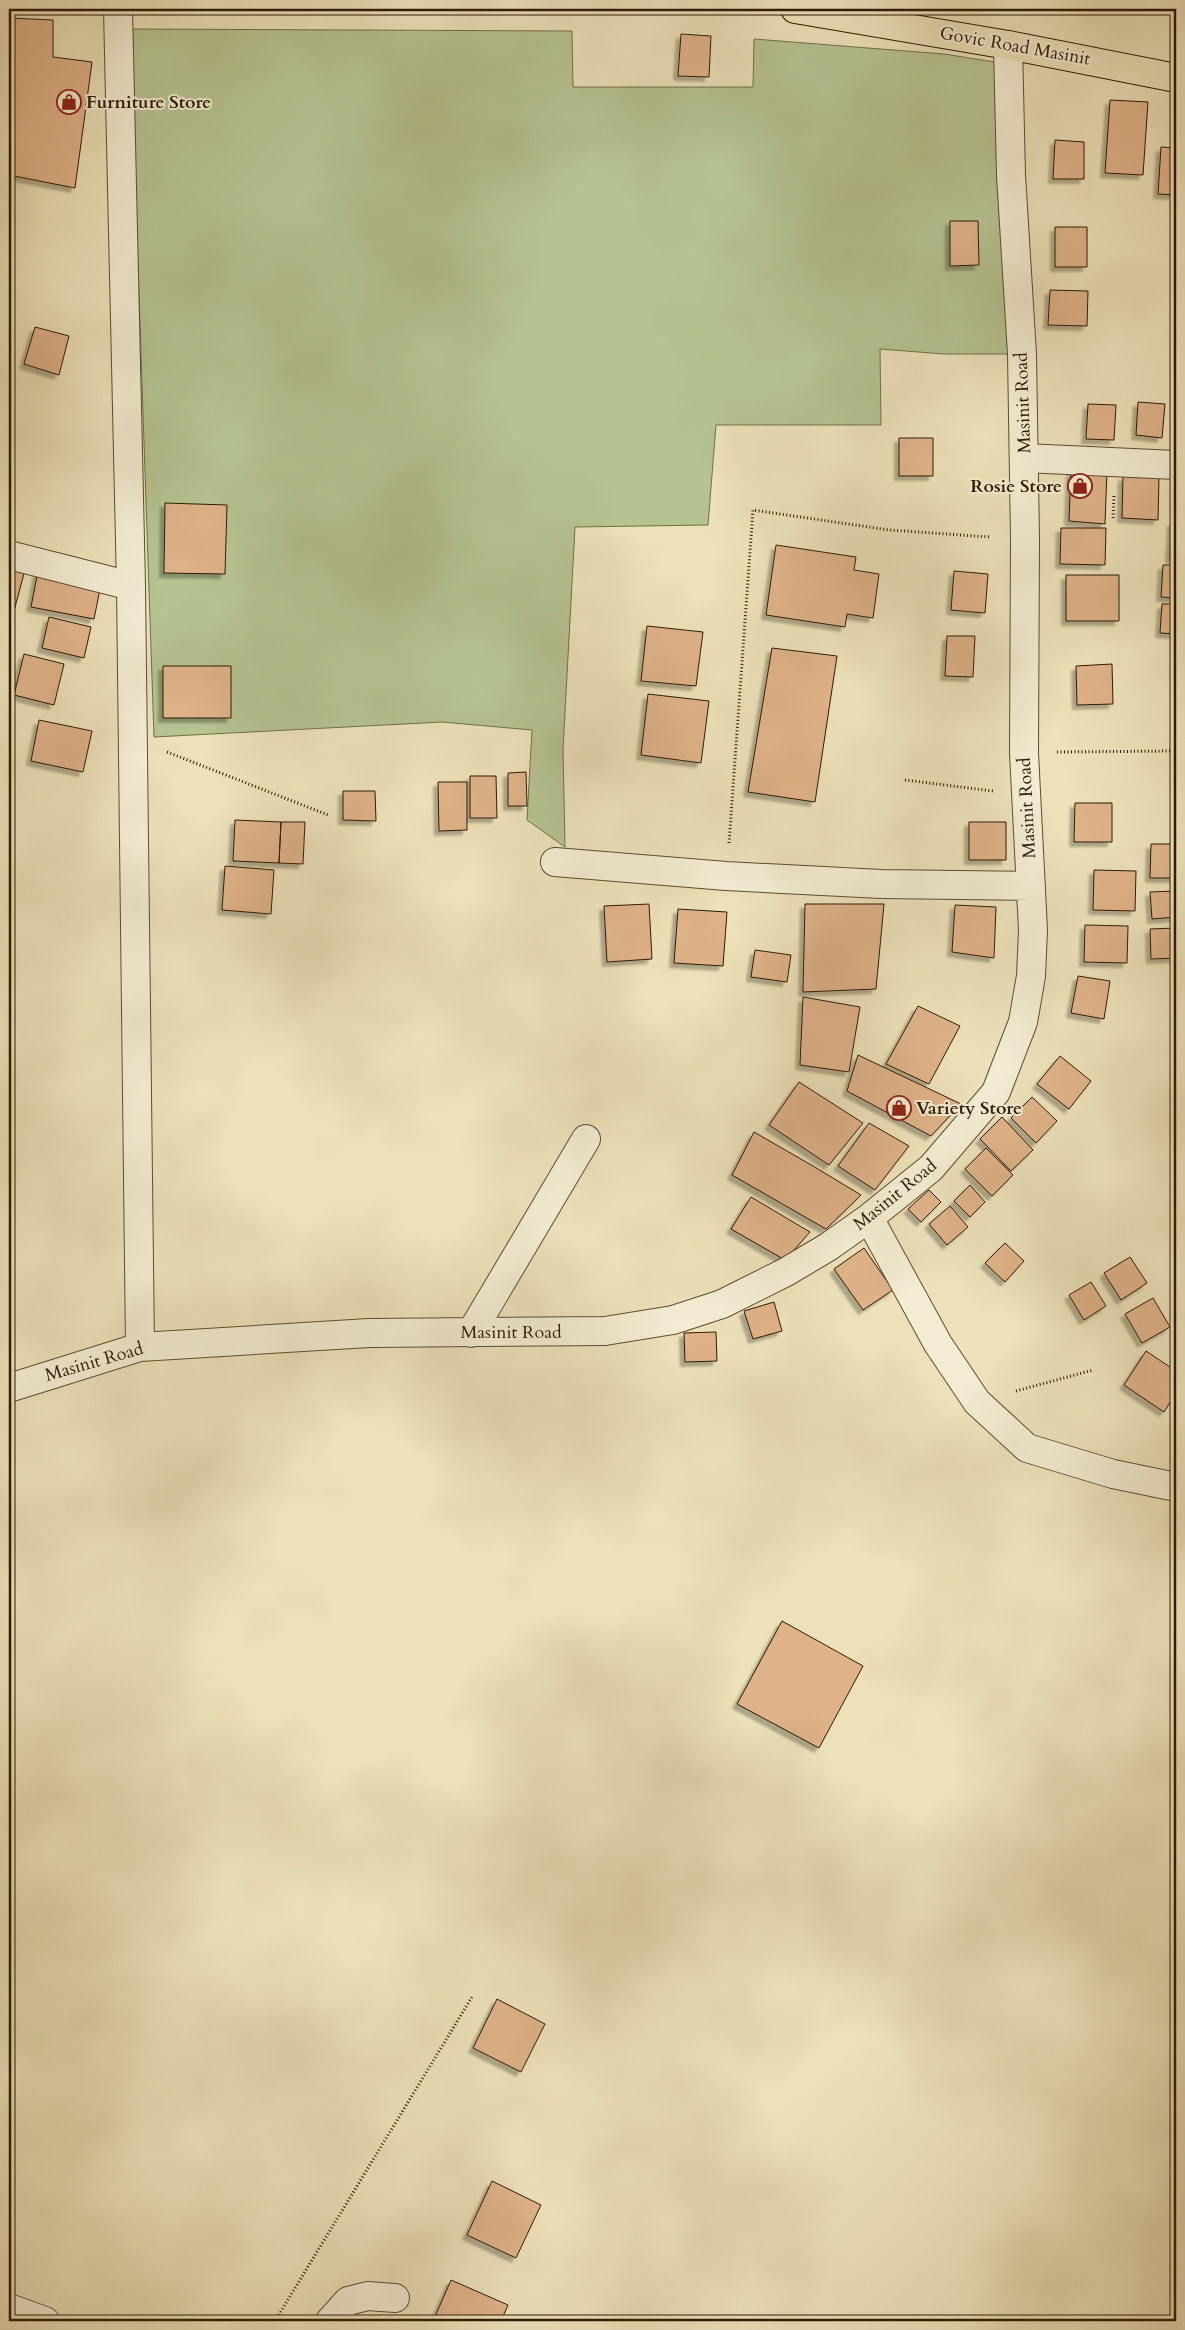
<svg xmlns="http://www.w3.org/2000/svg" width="1185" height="2330" viewBox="0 0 1185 2330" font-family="Cardo,serif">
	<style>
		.green { fill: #b5c391; stroke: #716e4c }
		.building { fill: #dfb288; stroke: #2d1a08; filter: url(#shadow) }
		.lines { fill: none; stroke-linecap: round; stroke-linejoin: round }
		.minor-casing { stroke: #5d4c34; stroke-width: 30 }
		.major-casing { stroke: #2d1a08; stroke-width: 30 }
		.path { stroke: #2d1a08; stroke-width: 3; stroke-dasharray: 1 2.5; stroke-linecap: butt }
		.minor { stroke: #f3ecd2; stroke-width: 28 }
		.major { stroke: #ece1b9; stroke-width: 28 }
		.labels { text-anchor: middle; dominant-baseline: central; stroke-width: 4; stroke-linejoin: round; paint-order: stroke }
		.street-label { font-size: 18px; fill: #2d1a08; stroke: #f3ecd2 }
		.poi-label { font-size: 18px; font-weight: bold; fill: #2d1a08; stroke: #f3ecd2; text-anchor: start }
	</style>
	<defs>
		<filter id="shadow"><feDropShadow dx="-4.5" dy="4.5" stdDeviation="1" flood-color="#0004"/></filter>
	</defs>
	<rect width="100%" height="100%" fill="#ece1b9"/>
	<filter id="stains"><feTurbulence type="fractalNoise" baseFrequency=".004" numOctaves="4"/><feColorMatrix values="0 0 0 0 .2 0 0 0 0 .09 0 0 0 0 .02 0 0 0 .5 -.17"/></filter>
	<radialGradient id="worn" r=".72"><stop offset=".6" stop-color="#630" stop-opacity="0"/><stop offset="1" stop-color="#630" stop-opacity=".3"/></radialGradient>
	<!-- green -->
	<path class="green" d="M130,29L572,31L573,87H753L754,39L944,54L995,62L1012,354H944L880,349L881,425H716L708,525L575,527L563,749L565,847L527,820L532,730L442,722L154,737Z"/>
	<!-- building -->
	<path class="building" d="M9,18L53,20V57L92,62L75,188L9,175Z
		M681,34L711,36L709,77L678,76Z
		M1110,100L1148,102L1143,175L1105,173Z
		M1055,140L1084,142V179H1053Z
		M1161,147L1176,148V195L1158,194Z
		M950,221H978L979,265L950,266Z
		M1055,227H1087V267H1055Z
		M1050,290L1088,291L1087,326L1048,325Z
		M35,327L69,336L59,375L24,364Z
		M1138,402L1165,404L1162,438L1136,435Z
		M1088,404L1116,405L1114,440L1086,439Z
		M899,438H933V476H899Z
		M1071,470L1107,471L1105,524L1069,521Z
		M1123,476L1159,478L1158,520L1122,518Z
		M165,503L227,505L225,574L164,573Z
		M1172,522H1176V559L1170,558Z
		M1061,528H1106L1105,565L1060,564Z
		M776,545L856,557L854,570L879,574L873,618L847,614L845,627L766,615Z
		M9,561L26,566L14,611L9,610Z
		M1163,565H1176V598L1161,597Z
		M38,571L101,584L94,619L31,607Z
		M954,571L988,574L985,613L951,610Z
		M1066,575H1119V621H1066Z
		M1162,604H1176V634L1160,633Z
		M49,617L91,627L84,658L42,648Z
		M647,626L703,632L696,686L641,681Z
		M947,636H975L973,677L945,676Z
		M772,648L837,656L815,802L748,792Z
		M24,654L64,664L54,705L14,695Z
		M1112,664L1113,704L1077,705L1076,666Z
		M163,666H231V718H163Z
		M648,694L709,701L701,763L641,755Z
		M39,720L92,731L83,772L31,761Z
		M526,772L527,806H508V773Z
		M470,776H496L497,818H470Z
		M438,782H467V830L439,831Z
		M343,791H375L376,821L343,820Z
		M1075,803H1112V842H1074Z
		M235,820L281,822L279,863L233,861Z
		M281,822H305L303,864L279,863Z
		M969,822H1006V860H969Z
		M1151,844H1176V878H1150Z
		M225,866L274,870L271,914L222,910Z
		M1094,870L1136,871L1135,911L1093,910Z
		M1176,891V917L1152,919L1150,892Z
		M649,904L652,959L607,962L604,906Z
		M805,904H884L876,989L803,992Z
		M955,905L996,907L994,958L952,952Z
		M678,909L727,912L723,966L674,963Z
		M1085,925L1128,926L1127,963L1084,962Z
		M1176,928V958L1151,959L1150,929Z
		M755,950L791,955L787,982L751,977Z
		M1078,976L1110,981L1104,1019L1071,1013Z
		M803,997L860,1007L849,1072L800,1065Z
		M918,1006L960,1026L929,1084L886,1064Z
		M858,1055L961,1104L931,1136L847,1091Z
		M1060,1056L1091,1081L1069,1109L1037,1084Z
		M799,1082L863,1123L829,1165L769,1125Z
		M1032,1097L1057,1121L1036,1143L1011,1118Z
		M1002,1117L1033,1150L1011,1171L980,1139Z
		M869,1123L909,1146L875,1190L838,1166Z
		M754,1132L813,1166L861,1195L826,1229L732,1175Z
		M986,1148L1013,1175L992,1196L965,1169Z
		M970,1185L985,1202L970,1217L954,1201Z
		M929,1190L941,1202L921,1222L908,1209Z
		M751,1197L810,1232L785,1260L731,1229Z
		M950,1206L968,1227L947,1245L929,1224Z
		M1005,1243L1024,1261L1005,1282L985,1263Z
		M864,1248L893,1290L863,1310L834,1269Z
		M1130,1257L1147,1283L1121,1300L1104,1273Z
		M1091,1282L1106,1306L1084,1320L1069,1295Z
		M1153,1298L1170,1327L1142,1343L1125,1314Z
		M774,1302L782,1331L753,1339L744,1311Z
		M716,1332L717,1361L685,1362L684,1333Z
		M1146,1351L1176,1371V1393L1164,1412L1124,1385Z
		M782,1621L863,1666L819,1748L737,1704Z
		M497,1999L545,2024L521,2072L473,2048Z
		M492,2181L541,2205L516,2258L467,2235Z
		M451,2280L508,2305L501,2321H433Z"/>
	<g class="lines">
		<defs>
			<path id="minor" d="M118,9L131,586L140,1347
				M1024,458L1176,465
				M9,555L131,586
				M555,862L726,876L881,884L1031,886
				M869,1218L938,1344L977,1402L1027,1448L1113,1474L1176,1487
				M471,1333L586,1139
				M9,1388L140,1347L369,1333L605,1331L673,1320L722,1304L786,1272L828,1247L869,1218L931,1168L996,1092L1023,1022L1031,976L1033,930L1024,753L1025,539L1022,354L1011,175L1008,45
				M9,2308L45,2321
				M330,2321L348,2301L368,2296L395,2298"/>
			<path id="major" d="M795,9L1008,45L1176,78"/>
		</defs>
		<!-- minor casing -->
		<use href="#minor" class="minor-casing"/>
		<!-- major casing -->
		<use href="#major" class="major-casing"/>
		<!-- path -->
		<path class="path" d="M1171,42L1176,26
			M1113,518L1114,495
			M167,752L328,815
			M1057,752L1176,751
			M905,780L993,791
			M729,843L753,510L889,530L990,537
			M1016,1391L1093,1370
			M275,2321L472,1997"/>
		<!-- minor -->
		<use href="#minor" class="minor"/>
		<!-- major -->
		<use href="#major" class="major"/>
	</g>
	<!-- icons -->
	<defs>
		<symbol id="shop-ring" viewBox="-11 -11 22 22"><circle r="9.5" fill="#f3ecd2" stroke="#8f2418" stroke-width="1.5"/><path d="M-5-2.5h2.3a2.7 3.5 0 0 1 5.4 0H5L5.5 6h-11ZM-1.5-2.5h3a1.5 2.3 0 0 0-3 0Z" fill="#8f2418"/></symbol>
	</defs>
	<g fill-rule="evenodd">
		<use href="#shop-ring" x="55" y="88" width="28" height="28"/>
		<use href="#shop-ring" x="1066" y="472" width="28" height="28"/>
		<use href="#shop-ring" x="885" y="1094" width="28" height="28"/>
	</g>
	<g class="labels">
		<!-- street labels -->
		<g class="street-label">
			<text transform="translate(1015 46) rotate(10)">Govic Road Masinit</text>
			<text transform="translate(1023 403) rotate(-92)">Masinit Road</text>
			<text transform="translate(1027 808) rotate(-93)">Masinit Road</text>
			<text transform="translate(895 1195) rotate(-39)">Masinit Road</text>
			<text x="511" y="1332">Masinit Road</text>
			<text transform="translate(94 1362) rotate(-16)">Masinit Road</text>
		</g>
		<!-- poi labels -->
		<g class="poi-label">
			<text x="86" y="102">Furniture Store</text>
			<text x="1062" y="486" text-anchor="end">Rosie Store</text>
			<text x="916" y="1108">Variety Store</text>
		</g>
	</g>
	<!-- margin -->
	<rect width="1185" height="2330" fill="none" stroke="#ece1b9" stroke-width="30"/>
	<rect x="10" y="10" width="1165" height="2310" fill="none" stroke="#2d1a08" stroke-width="2.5"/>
	<rect x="15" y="15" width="1155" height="2300" fill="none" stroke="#2d1a08"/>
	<rect width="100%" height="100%" filter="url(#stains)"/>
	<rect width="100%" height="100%" fill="url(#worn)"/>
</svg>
